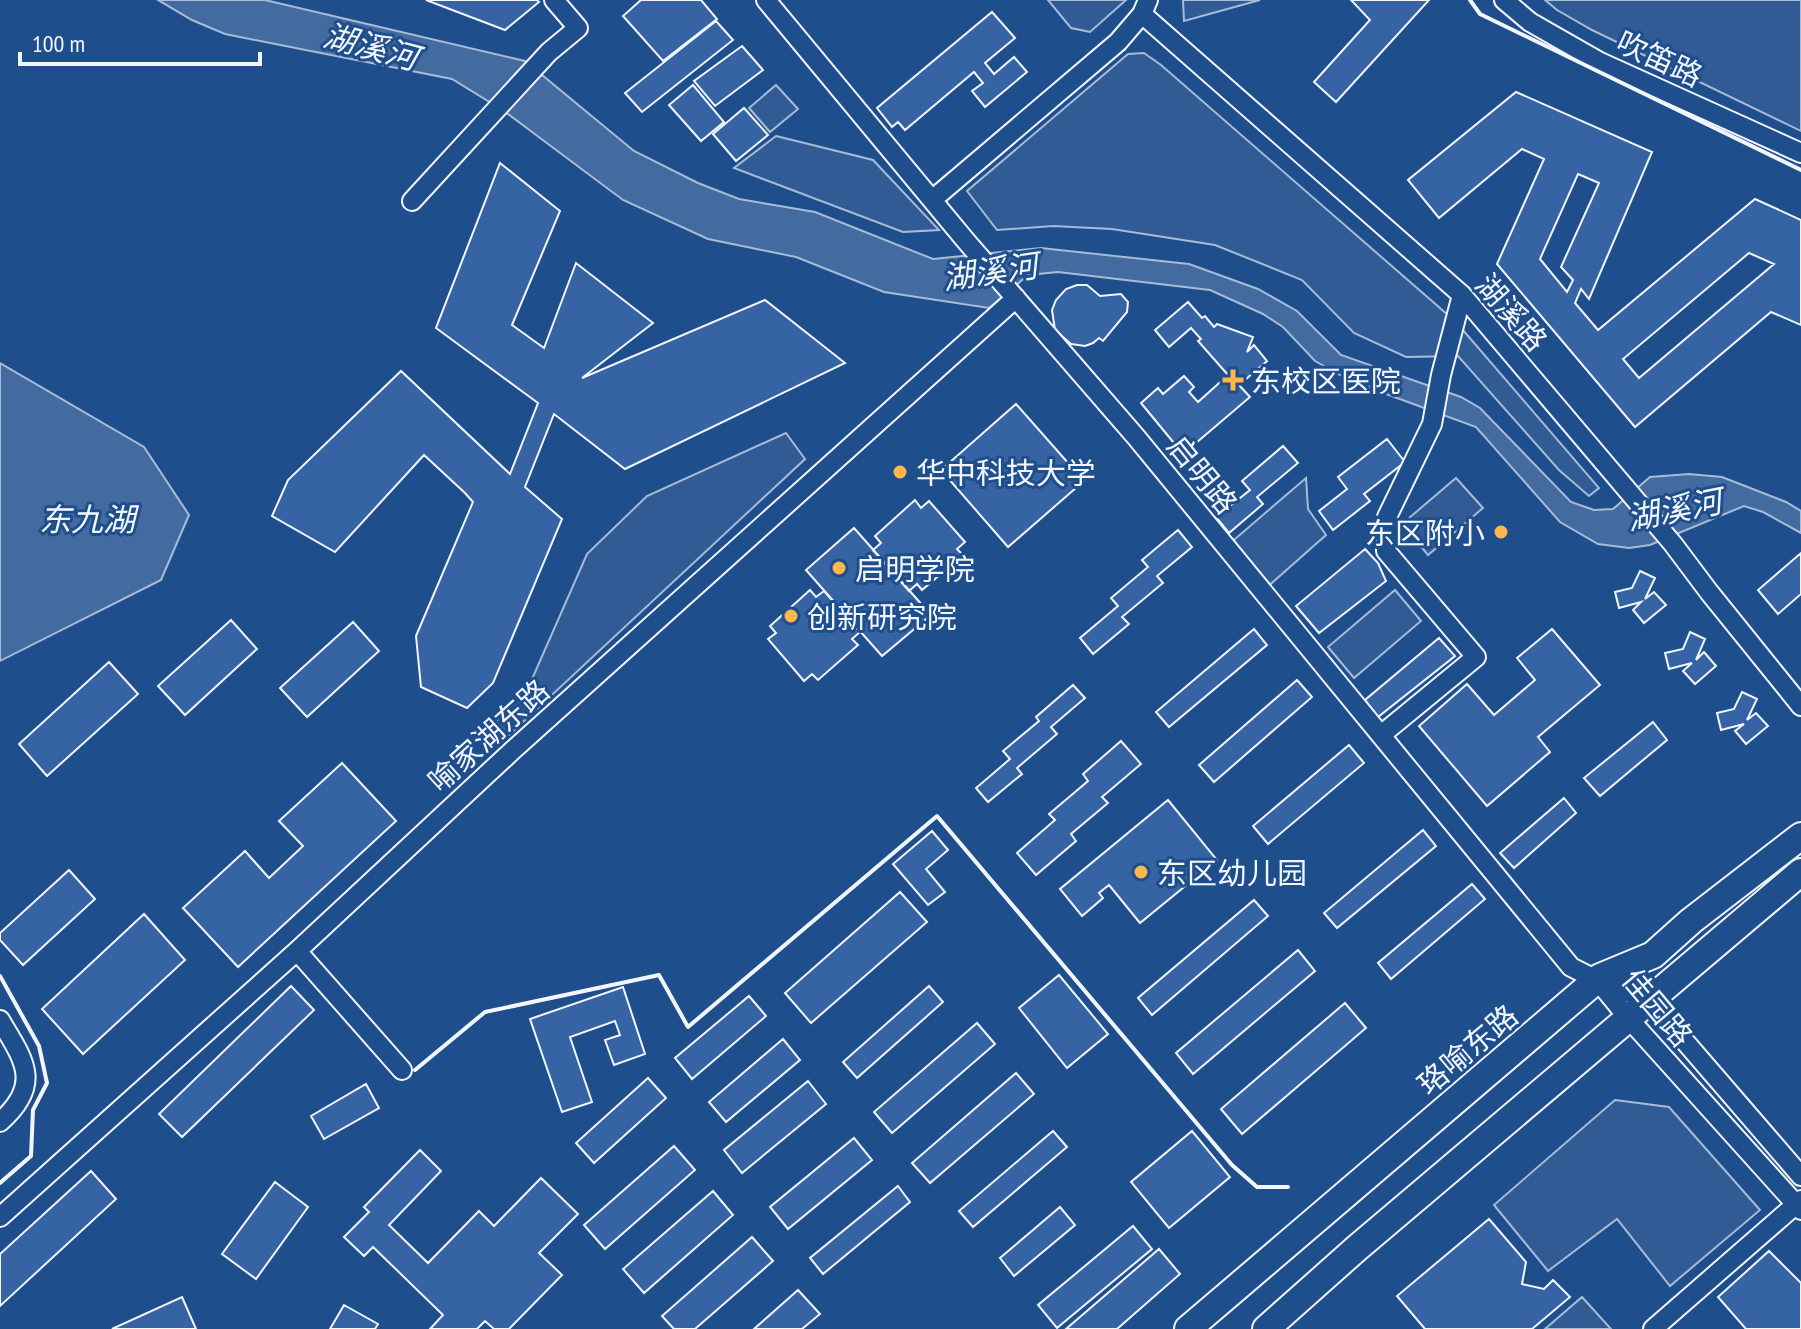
<svg xmlns="http://www.w3.org/2000/svg" width="1801" height="1329" viewBox="0 0 1801 1329" font-family="'PT Sans Narrow','Noto Sans SC',sans-serif">
	<style>
		.built { fill: #305b95; stroke: #a8bbd7; stroke-width: 2 }
		.water { fill: #446ba0; stroke: #a8bbd7; stroke-width: 2 }
		.building { fill: #3563a3; stroke: #f2f6ff; stroke-width: 2; fill-rule: evenodd }
		.lines { fill: none; stroke-linecap: round; stroke-linejoin: round }
		.minor-casing { stroke: #f2f6ff; stroke-width: 22 }
		.highway-casing { stroke: #f2f6ff; stroke-width: 30 }
		.minor { stroke: #1f4e8c; stroke-width: 18 }
		.highway { stroke: #1f4e8c; stroke-width: 26 }
		.wall { stroke: #f2f6ff; stroke-width: 4 }
		.poi-dot { fill: #ffb74d; stroke: #1f4e8c; stroke-width: 3 }
		.labels { text-anchor: middle; dominant-baseline: central; stroke-width: 6; stroke-linejoin: round; paint-order: stroke }
		.street-label { font-size: 30px; fill: #f2f6ff; stroke: #1f4e8c }
		.poi-label { font-size: 30px; fill: #f2f6ff; stroke: #1f4e8c; text-anchor: start }
		.water-label { font-size: 32px; font-style: italic; fill: #f2f6ff; stroke: #1f4e8c }
	</style>
	<rect width="100%" height="100%" fill="#1f4e8c"/>
	<!-- built -->
	<path class="built" d="M1048,0H1126L1090,32L1071,28Z
		M1183,0H1260L1184,21Z
		M1545,0H1801V131L1592,30L1557,10Z
		M1144,53L1161,65L1456,322L1599,488L1589,496L1559,470L1458,356L1406,357L1354,333L1302,280L1215,245L1112,229L1053,226L997,230L967,191L1128,54Z
		M776,85L798,109L770,132L749,108Z
		M776,136L873,160L939,230L903,232L734,168Z
		M786,433L805,459L509,735L495,722L529,686L587,554L647,496Z
		M1306,478L1308,509L1326,535L1265,589L1228,545Z
		M1456,478L1483,508L1428,555L1402,524Z
		M1395,590L1421,621L1354,678L1328,647Z
		M1615,1100L1669,1107L1760,1210L1670,1286L1617,1219L1548,1271L1494,1205Z
		M1582,1297L1611,1329H1545Z"/>
	<!-- water -->
	<path class="water" d="M158,0H265L525,61L634,151L698,183L739,199L815,212L933,259L1041,248L1189,264L1258,289L1297,311L1341,355L1461,397L1480,408L1571,502L1594,510L1613,509L1650,477L1689,474L1722,477L1786,502L1801,511V533L1763,512L1744,506L1650,545L1629,548L1598,544L1560,522L1476,427L1351,381L1315,361L1283,327L1263,314L1210,290L1058,272L1028,275L989,308L884,292L796,257L708,239L623,200L504,111L452,79L225,34L192,20Z
		M0,363L144,447L189,515L161,580L0,661Z"/>
	<!-- building -->
	<path class="building" d="M426,0H537L539,2L505,30Z
		M641,0H701L717,19L663,61L623,16Z
		M1351,0H1429L1336,102L1314,82L1370,20Z
		M992,12L1015,38L985,63L994,74L1014,57L1027,72L985,107L972,91L983,83L974,72L905,130L898,122L892,127L877,108Z
		M716,21L733,40L642,112L625,93Z
		M742,46L763,70L715,106L694,81Z
		M693,85L724,122L701,141L669,105Z
		M1516,92L1652,152L1589,299L1581,289L1575,303L1598,330L1755,199L1801,220V325L1771,312L1635,427L1497,264L1544,159L1522,149L1439,218L1408,180ZM1578,174L1599,183L1561,267L1573,280L1567,292L1540,259ZM1749,253L1774,264L1639,378L1623,359Z
		M744,108L768,135L736,161L713,134Z
		M500,163L560,211L512,325L544,348L576,263L653,323L582,378L765,300L845,363L625,469L554,414L525,487L562,519L493,683L467,708L421,687L416,636L473,502L465,493L424,455L335,552L272,516L288,480L401,371L510,474L538,403L436,328Z
		M1077,285H1087L1100,296L1121,294L1128,302L1127,312L1103,341L1099,338L1093,343L1085,346L1071,344L1055,330L1052,310L1056,300L1066,289Z
		M1188,302L1202,318L1205,316L1214,327L1217,324L1253,337L1247,352L1254,345L1267,361L1239,385L1250,397L1183,454L1141,403L1158,388L1163,394L1184,376L1194,387L1189,392L1198,402L1228,375L1198,341L1201,339L1191,328L1169,347L1155,330Z
		M1016,404L1084,481L1008,547L941,470Z
		M1387,439L1405,462L1364,494L1370,501L1333,530L1319,511L1347,489L1338,477Z
		M1283,446L1298,463L1257,497L1263,504L1229,533L1216,517L1250,490L1242,481Z
		M915,500L921,508L929,501L965,542L957,549L963,555L922,590L917,584L909,591L873,550L881,543L875,536Z
		M854,528L931,615L882,656L806,570Z
		M1178,530L1192,547L1157,576L1163,583L1122,617L1129,624L1093,654L1080,638L1118,606L1111,598L1148,567L1142,560Z
		M1365,549L1378,563L1386,581L1319,633L1296,606Z
		M1801,553V594L1778,614L1758,590Z
		M1640,571L1655,578L1645,599L1654,592L1666,605L1644,623L1633,610L1641,602L1619,608L1615,592L1632,588Z
		M810,590L816,597L824,591L860,632L852,639L858,645L818,680L812,674L804,681L768,639L776,633L770,626Z
		M231,620L257,649L185,715L158,686Z
		M353,622L379,651L307,717L280,688Z
		M1254,629L1267,645L1169,727L1156,712Z
		M1552,629L1600,685L1538,737L1550,752L1487,806L1419,726L1467,684L1494,715L1535,680L1517,658Z
		M1690,632L1705,639L1696,660L1704,652L1716,666L1695,684L1683,671L1692,663L1669,669L1665,653L1683,649Z
		M1439,638L1455,656L1378,717L1365,700Z
		M109,662L138,694L47,776L19,744Z
		M1297,680L1312,697L1214,782L1199,765Z
		M1073,685L1085,698L1051,727L1057,734L1017,768L1022,774L988,802L976,788L1010,759L1003,751L1039,721L1036,717Z
		M1742,692L1757,699L1747,720L1756,713L1768,726L1746,744L1735,731L1744,724L1721,730L1717,713L1734,709Z
		M1653,722L1667,740L1600,796L1584,778Z
		M1121,741L1141,764L1102,797L1108,803L1071,834L1076,841L1036,875L1017,853L1055,820L1049,814L1088,781L1083,774Z
		M1349,745L1364,763L1268,844L1253,826Z
		M342,763L396,821L238,967L183,908L245,851L269,878L303,846L279,821Z
		M1564,798L1576,813L1514,868L1500,853Z
		M1168,800L1217,860L1140,923L1109,885L1099,893L1103,898L1082,916L1060,889Z
		M1423,830L1436,846L1337,928L1324,913Z
		M932,831L948,850L926,869L945,892L928,905L893,864Z
		M69,870L95,899L23,965L0,940V933Z
		M1472,884L1485,899L1391,979L1378,963Z
		M900,892L927,922L811,1023L785,993Z
		M1254,900L1268,916L1152,1015L1138,998Z
		M144,914L185,960L83,1054L42,1009Z
		M1298,950L1315,971L1193,1074L1176,1053Z
		M1059,975L1108,1034L1067,1068L1019,1008Z
		M291,986L314,1010L182,1137L159,1114Z
		M929,986L943,1002L857,1078L843,1062Z
		M623,987L645,1054L614,1065L605,1040L620,1035L615,1021L570,1037L592,1102L562,1112L530,1019Z
		M749,996L766,1016L692,1079L675,1058Z
		M1345,1003L1366,1028L1242,1134L1221,1109Z
		M977,1023L995,1044L892,1133L874,1112Z
		M783,1039L800,1060L726,1122L709,1102Z
		M1016,1073L1034,1094L930,1183L912,1163Z
		M648,1078L666,1098L594,1163L576,1143Z
		M808,1081L826,1104L742,1173L724,1150Z
		M366,1084L379,1108L324,1139L311,1116Z
		M1053,1131L1067,1147L973,1227L959,1211Z
		M1192,1131L1230,1177L1169,1228L1131,1182Z
		M854,1138L872,1160L788,1229L770,1207Z
		M674,1146L695,1170L605,1249L584,1225Z
		M420,1150L441,1171L389,1225L428,1263L479,1211L494,1226L541,1178L578,1214L539,1253L562,1275L509,1329H494L485,1321L477,1329H430L443,1315L373,1247L364,1256L344,1237L369,1212L364,1207Z
		M91,1171L116,1199L0,1306V1254Z
		M275,1182L308,1207L256,1279L222,1254Z
		M898,1186L910,1202L823,1274L810,1258Z
		M713,1191L733,1215L644,1293L623,1269Z
		M1060,1207L1075,1225L1014,1276L1000,1258Z
		M1489,1219L1526,1262L1522,1284L1544,1289L1553,1280L1570,1297L1532,1329H1425L1397,1296Z
		M1133,1226L1152,1249L1057,1328L1038,1305Z
		M752,1237L773,1261L695,1329H674L662,1316Z
		M1159,1249L1180,1274L1117,1329H1066Z
		M1769,1251L1801,1283V1329H1746L1718,1297Z
		M798,1290L820,1314L802,1329H754Z
		M182,1297L196,1329H112Z
		M344,1305L378,1324L375,1329H330Z"/>
	<g class="lines">
		<defs>
			<path id="minor" d="M766,0L966,241L1136,437L1571,967L1597,980L1650,1001L1801,1176
				M1504,0L1530,22L1600,62L1801,153
				M1142,14L1462,295L1673,544L1709,592L1801,706
				M932,200L1118,42L1142,14L1148,0
				M412,201L549,52L578,28L554,0
				M1381,735L1476,657L1386,551L1387,517L1432,424L1441,375L1462,295
				M297,951L402,1070
				M1599,982L1629,1019L1801,1210
				M0,1020C24,1060 43,1084 0,1122
				M0,1217L297,951L513,750L1016,298
				M1653,1329L1801,1200"/>
			<path id="highway" d="M1188,1329L1600,977L1653,955L1691,921L1801,836
				M1266,1329L1357,1248L1801,872"/>
		</defs>
		<!-- minor casing -->
		<use href="#minor" class="minor-casing"/>
		<!-- highway casing -->
		<use href="#highway" class="highway-casing"/>
		<!-- minor -->
		<use href="#minor" class="minor"/>
		<!-- highway -->
		<use href="#highway" class="highway"/>
		<!-- wall -->
		<path class="wall" d="M1470,0L1480,14L1801,170
			M0,976L39,1046L47,1083L33,1110L31,1156L0,1183
			M415,1070L485,1012L659,975L688,1027L937,816L1232,1165L1257,1187H1288"/>
	</g>
	<!-- markers -->
	<g class="poi-dot">
		<path d="M1229 368h8v8h8v8h-8v8h-8v-8h-8v-8h8z"/>
		<circle cx="900" cy="472" r="8"/>
		<circle cx="1501" cy="532" r="8"/>
		<circle cx="839" cy="568" r="8"/>
		<circle cx="791" cy="616" r="8"/>
		<circle cx="1141" cy="872" r="8"/>
	</g>
	<g class="labels">
		<!-- street labels -->
		<g class="street-label">
			<text transform="translate(1660 58) rotate(25)">吹笛路</text>
			<text transform="translate(1512 312) rotate(49)">湖溪路</text>
			<text transform="translate(1203 474) rotate(51)">启明路</text>
			<text transform="translate(488 735) rotate(-42)">喻家湖东路</text>
			<text transform="translate(1658 1007) rotate(50)">佳园路</text>
			<text transform="translate(1467 1049) rotate(-40)">珞喻东路</text>
		</g>
		<!-- poi labels -->
		<g class="poi-label">
			<text x="1251" y="380">东校区医院</text>
			<text x="916" y="472">华中科技大学</text>
			<text x="1485" y="532" text-anchor="end">东区附小</text>
			<text x="855" y="568">启明学院</text>
			<text x="807" y="616">创新研究院</text>
			<text x="1157" y="872">东区幼儿园</text>
		</g>
		<!-- water labels -->
		<g class="water-label">
			<text transform="translate(371 46) rotate(15)">湖溪河</text>
			<text transform="translate(990 271) rotate(-8)">湖溪河</text>
			<text transform="translate(1674 509) rotate(-11)">湖溪河</text>
			<text x="87" y="519">东九湖</text>
		</g>
	</g>
	<!-- scale -->
	<path d="M20 52v12h240v-12" fill="none" stroke="#f2f6ff" stroke-width="4"/>
	<text x="32" y="52" font-size="24" fill="#f2f6ff" stroke="#1f4e8c" stroke-width="6" paint-order="stroke">100 m</text>
</svg>
